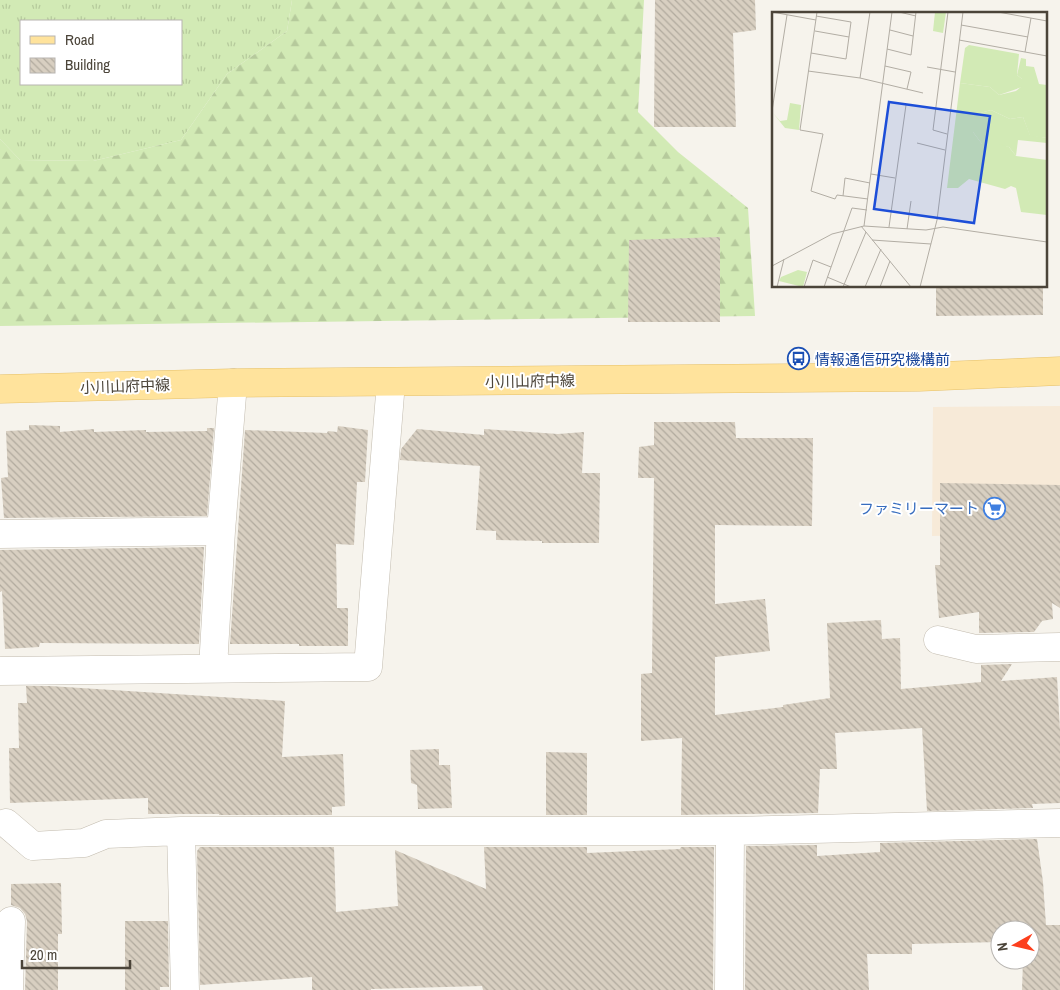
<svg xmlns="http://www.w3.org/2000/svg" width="1060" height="990" viewBox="0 0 1060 990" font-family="'Archivo Narrow','Noto Sans JP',sans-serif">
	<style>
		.commercial { fill: #f7ead8 }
		.grass { fill: url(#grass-tufts); fill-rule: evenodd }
		.forest { fill: url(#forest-firs) }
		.building { fill: url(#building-back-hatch) }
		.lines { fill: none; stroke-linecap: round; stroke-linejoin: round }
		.minor-casing { stroke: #c2bbae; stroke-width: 29 }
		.major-casing { stroke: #e6c16a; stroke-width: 29 }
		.minor { stroke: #fff; stroke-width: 28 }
		.major { stroke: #ffe39c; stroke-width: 28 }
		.labels { text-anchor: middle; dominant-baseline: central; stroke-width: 4; stroke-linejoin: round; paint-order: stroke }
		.transit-label { font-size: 15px; fill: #164399; stroke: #fff; text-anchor: start }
		.street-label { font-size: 15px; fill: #4b4439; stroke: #fff }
		.shop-label { font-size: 15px; fill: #366cbe; stroke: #fff; text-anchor: end }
		.inset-road { fill: none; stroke: #b2ada4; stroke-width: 1 }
		.view { fill: #1d4ed8; fill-opacity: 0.15; stroke: #1d4ed8; stroke-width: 2.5 }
		.inset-edge { fill: none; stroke: #4b4439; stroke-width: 2.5 }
	</style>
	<defs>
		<pattern id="grass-tufts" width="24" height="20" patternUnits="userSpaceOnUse" patternTransform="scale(1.25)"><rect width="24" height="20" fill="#d2eab5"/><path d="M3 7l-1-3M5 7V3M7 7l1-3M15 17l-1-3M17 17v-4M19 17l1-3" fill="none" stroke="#b6ca9c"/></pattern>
		<pattern id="forest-firs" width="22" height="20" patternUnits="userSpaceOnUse" patternTransform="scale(1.25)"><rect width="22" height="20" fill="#d2eab5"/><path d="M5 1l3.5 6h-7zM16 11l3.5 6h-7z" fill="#b6ca9c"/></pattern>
		<pattern id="building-back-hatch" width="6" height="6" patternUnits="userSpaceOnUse" patternTransform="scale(1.25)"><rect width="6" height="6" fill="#d8cfc1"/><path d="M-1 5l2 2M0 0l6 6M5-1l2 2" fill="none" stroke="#b1aa9e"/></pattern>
	</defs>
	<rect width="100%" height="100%" fill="#f6f3ec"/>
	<!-- commercial -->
	<path class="commercial" d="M1060,406V533L932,536L933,407Z"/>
	<!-- grass -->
	<path class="grass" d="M0,0H292L287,31L227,74L181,140L93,161L20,160L0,139ZM21,21H181V84H21Z"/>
	<!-- forest -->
	<path class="forest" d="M292,0H644L638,112L678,152L748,208L755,316L0,326V139L20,160L93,161L181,140L227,74L287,31Z"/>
	<!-- building -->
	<path class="building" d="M655,0H755L756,30L733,33L736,127H654Z
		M720,237V322H628L629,240Z
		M936,286H1043V315L936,316Z
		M654,422H735L736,438H813L812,526L715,525V604L765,599L770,651L715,657V715L783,707V705L830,698L827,623L881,620L882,639L900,638L901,689L981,682V665L1012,664L1001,681L1057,677L1060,730V803L1032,804L1033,808L927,811L922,728L835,733L837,769H820L818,813L681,815L682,738L641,741V674L652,673L654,478H638L639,447L654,445Z
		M29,425L60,426V432L94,429V432L146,430V432L207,431V428H214L207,516L4,518L1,478L8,477L6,431L29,430Z
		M338,426L368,430L365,482H357L354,545L336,544L337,608H348V646H299V644H230L245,430L327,433L328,431L337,432Z
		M417,429L484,435V429L558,434L584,432L582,473H600L599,543H542V541L496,540V531L476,530L480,466L400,460L401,449Z
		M940,483L1060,485V608L1052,603L1053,619L1042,621L1034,632L979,633V612L939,618L935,565H940Z
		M204,547L199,644L40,643L39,647L5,649L2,591L0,592V550Z
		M26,686H50L285,701L282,757L343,754L345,806L332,807V815H219V814H148V798L10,803L9,748H19L18,703H27Z
		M439,749V765H450L452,808L418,809L417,785L411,783L410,750Z
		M546,752L587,753V815H546Z
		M1037,839L1043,882L1046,925H1060V990H1022L1023,960H1030V930H1000V942L912,944V954H867L869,990H745L746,846L817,845V856L880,852V843Z
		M200,847H334L336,912L398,906L395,850L486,889L484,847H587V853L680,849L681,847H714L713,990H483L482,986L371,989V990H312V977L200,985L197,851Z
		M61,883L62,934H58V990H25L27,921L25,914L20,908L11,905V884Z
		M125,921H168L169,987H160V990H125Z"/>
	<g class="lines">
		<defs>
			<path id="minor" d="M0,534L221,531L233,383
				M938,640L976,649L1060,647
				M213,668L221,531
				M0,671L368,667L391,382
				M6,823L33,846L84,843L106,834L181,831H730L1060,823
				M181,831L185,990
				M9,990L11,921
				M729,990L730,831"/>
			<path id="major" d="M0,389L233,383L919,377L1060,371"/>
		</defs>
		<!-- minor casing -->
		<use href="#minor" class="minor-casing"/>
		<!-- major casing -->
		<use href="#major" class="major-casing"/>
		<!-- minor -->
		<use href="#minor" class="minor"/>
		<!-- major -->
		<use href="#major" class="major"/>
	</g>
	<!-- icons -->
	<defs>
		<symbol id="bus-ring" viewBox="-11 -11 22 22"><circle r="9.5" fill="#fff" stroke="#1a4fb4" stroke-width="1.5"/><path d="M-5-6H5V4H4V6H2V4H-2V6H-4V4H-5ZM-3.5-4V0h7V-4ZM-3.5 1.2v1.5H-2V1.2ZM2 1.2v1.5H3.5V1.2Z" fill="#1a4fb4"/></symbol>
		<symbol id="supermarket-ring" viewBox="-11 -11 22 22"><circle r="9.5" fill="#fff" stroke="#3f7fe0" stroke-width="1.5"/><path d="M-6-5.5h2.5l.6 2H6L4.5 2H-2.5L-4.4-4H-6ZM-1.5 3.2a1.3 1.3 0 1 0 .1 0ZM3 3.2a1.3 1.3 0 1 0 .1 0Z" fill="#3f7fe0"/></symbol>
	</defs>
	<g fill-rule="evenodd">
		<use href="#bus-ring" x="786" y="346" width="25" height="25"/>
		<use href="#supermarket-ring" x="982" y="496" width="25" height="25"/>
	</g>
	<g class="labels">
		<!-- transit labels -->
		<g class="transit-label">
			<text x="815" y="359">情報通信研究機構前</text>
		</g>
		<!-- street labels -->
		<g class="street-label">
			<text transform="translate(530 381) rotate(-1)">小川山府中線</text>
			<text transform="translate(125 386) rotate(-2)">小川山府中線</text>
		</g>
		<!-- shop labels -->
		<g class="shop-label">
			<text x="979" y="508">ファミリーマート</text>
		</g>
	</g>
	<!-- overview -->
	<g transform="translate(772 12)">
		<rect width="275" height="275" fill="#f6f3ec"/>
		<path d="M197,33L247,42L245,63L250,67V75L227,83L218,75L188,71L193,36ZM219,98L238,107L251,105L258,123L275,126V131L246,128L244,144L237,135L210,132L201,120V103Z" fill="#d2eab5"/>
		<path d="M249,46L254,47V54L262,55L267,72L275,73V126L258,124L251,105L238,107L219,98L201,103V120L210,132H227L237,135L244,144L275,148V203L249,200L244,176L239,174L233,177L197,167L186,176H175L188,71L218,75L227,83L244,79L250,74V67L245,63Z" fill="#d2eab5"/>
		<path d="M163,0H174L171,21L161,19ZM18,91L29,93L27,118L13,116L1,101L8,109L15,108ZM26,258L35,260L31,275L7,269L9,265Z" fill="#d2eab5"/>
		<path class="inset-road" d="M0,0L44,8M45,0L28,118L51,122L39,179L63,187L65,183L96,187M127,0L144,4M226,0L275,9M189,13L256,25M118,18L141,24M43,19L77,25M187,28L275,44M115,37L139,43L144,0M253,40L259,6M39,41L74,47L79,10L44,4M113,54L139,60L135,77M155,55L183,60M36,59L88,66L151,81M88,66L98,0M0,99L15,3M175,122L161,118L176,0M145,131L173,138M99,162L123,166M71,184L73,166L98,171M89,214L139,275M92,214L120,0M117,215L134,93M135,217L139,189M100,228L159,232M0,254L60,222L92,214L154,218L171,215L275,230M55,265L79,275M5,275L12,247M32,275L41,248L59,255M52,275L80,196L95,198M71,275L94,220M93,275L109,237M108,275L118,249M148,275L165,208L191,0"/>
		<path class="view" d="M117,90L218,104L202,211L102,197Z"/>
		<rect width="275" height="275" class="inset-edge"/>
	</g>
	<!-- legend -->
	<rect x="20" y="20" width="162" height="65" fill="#ffffff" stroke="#b7b4b0"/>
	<rect x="30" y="36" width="25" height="8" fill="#ffe39c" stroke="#b7b4b0"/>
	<text x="65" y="45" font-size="15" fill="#4b4439">Road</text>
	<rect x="30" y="58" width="25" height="15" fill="url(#building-back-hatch)" stroke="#b7b4b0"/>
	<text x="65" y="70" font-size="15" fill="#4b4439">Building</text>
	<!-- north arrow -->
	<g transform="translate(1015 945) rotate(262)"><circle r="24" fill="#ffffff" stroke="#b7b4b0"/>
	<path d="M0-4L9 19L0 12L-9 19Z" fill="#fc3f1d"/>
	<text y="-8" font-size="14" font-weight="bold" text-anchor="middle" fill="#4b4439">N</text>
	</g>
	<!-- scale -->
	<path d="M22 960v8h108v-8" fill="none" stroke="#4b4439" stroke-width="2.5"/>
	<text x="30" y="960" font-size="15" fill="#4b4439" stroke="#ffffff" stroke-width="4" paint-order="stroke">20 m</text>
</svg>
